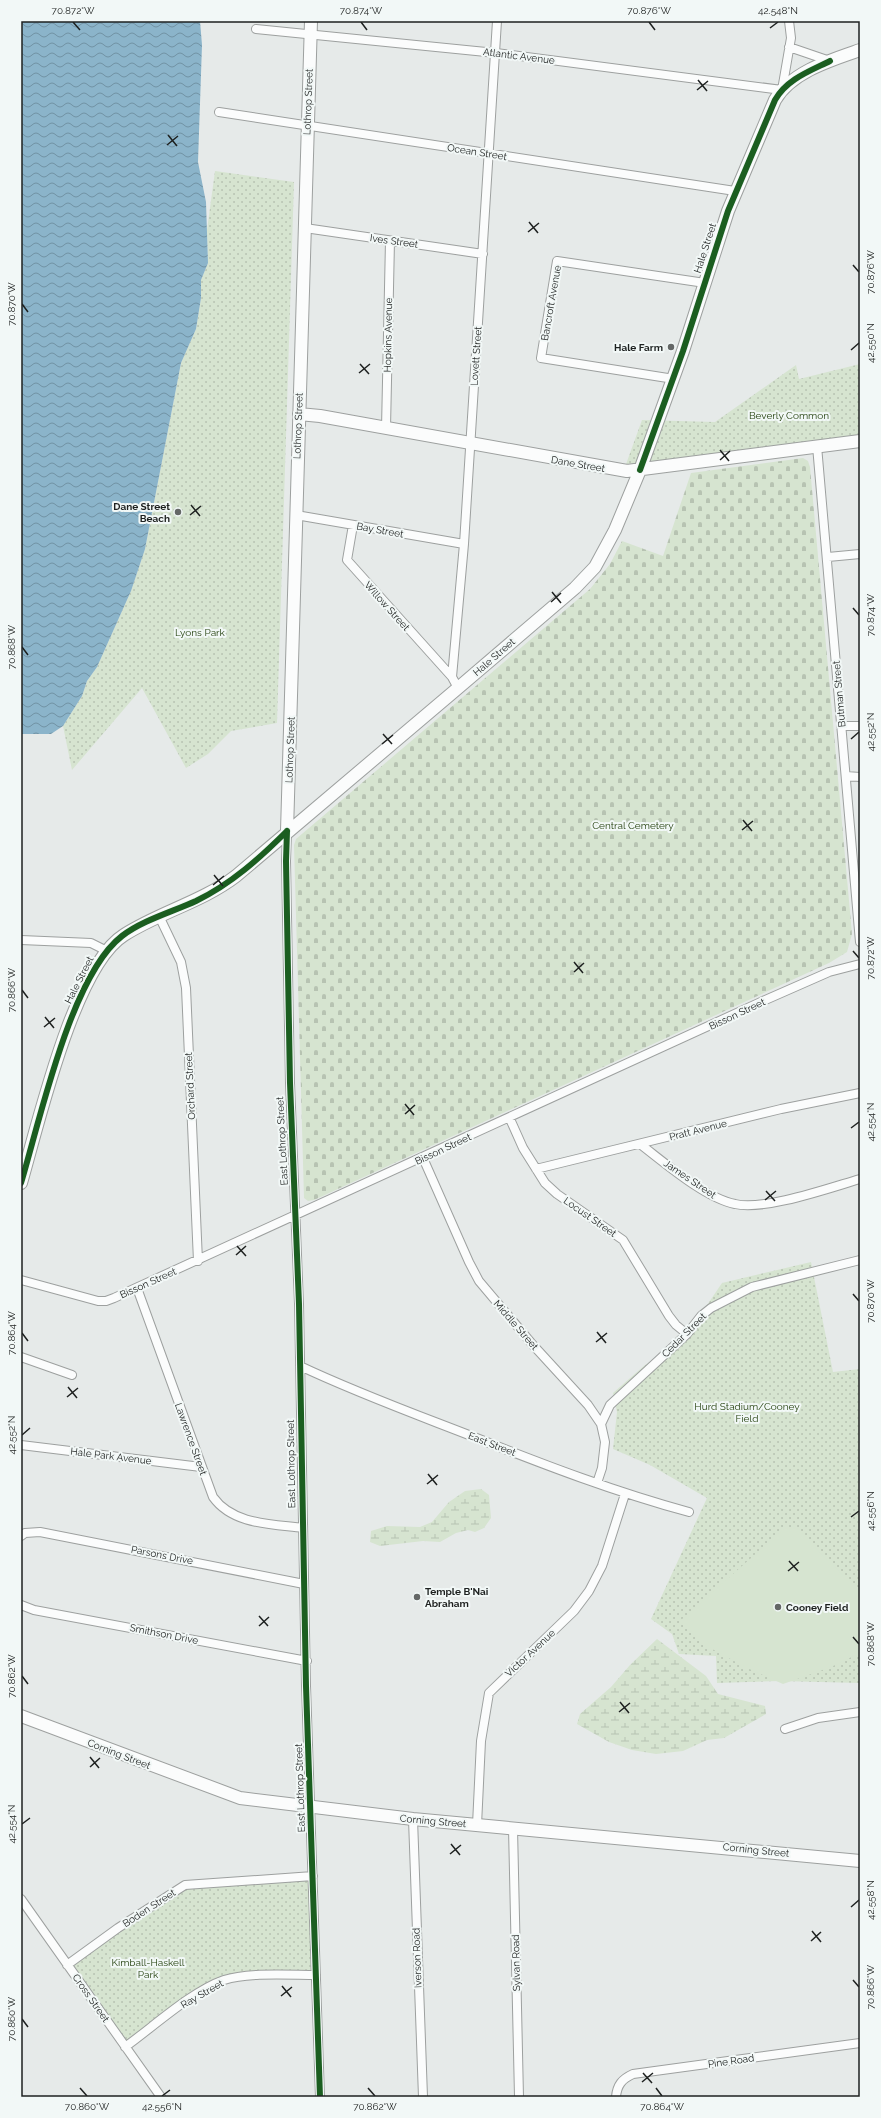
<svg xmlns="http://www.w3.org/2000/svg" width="881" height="2118" viewBox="0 0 881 2118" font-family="Raleway,sans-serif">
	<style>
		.wetland { fill: url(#wetland-marsh) }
		.cemetery { fill: url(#cemetery-stones) }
		.park { fill: url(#park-dots) }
		.garden { fill: #d6e4d0 }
		.water { fill: url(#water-waves) }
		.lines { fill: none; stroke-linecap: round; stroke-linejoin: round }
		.street-casing { stroke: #9da09f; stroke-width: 10 }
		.secondary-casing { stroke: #9da09f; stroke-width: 14 }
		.street { stroke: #fbfcfc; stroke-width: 8 }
		.secondary { stroke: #fbfcfc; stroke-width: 12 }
		.cycleway-casing { stroke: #f2f8f7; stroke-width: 8 }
		.cycleway { stroke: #1b5e20; stroke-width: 6 }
		.ticks { fill: none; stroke: #1e2120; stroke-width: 1.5 }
		.poi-dot { fill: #646766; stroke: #f2f8f7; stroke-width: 1.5 }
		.labels { text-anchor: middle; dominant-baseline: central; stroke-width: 4; stroke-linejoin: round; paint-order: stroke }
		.street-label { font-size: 10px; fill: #1e2120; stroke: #f2f8f7 }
		.poi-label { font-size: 10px; font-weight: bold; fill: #1e2120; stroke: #f2f8f7; text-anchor: end }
		.park-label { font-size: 10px; fill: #24410e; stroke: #f2f8f7 }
		.neatline { fill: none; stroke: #1e2120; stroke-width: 1.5 }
		.ticks-label { font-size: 10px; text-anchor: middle; fill: #1e2120 }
	</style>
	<defs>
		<pattern id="wetland-marsh" width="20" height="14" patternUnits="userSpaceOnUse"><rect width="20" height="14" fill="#d6e4d0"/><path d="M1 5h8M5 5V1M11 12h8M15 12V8" fill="none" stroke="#b7c3b2"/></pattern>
		<pattern id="cemetery-stones" width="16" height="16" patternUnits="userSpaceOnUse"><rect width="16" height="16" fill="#d6e4d0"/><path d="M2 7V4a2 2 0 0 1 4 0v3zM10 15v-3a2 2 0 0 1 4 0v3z" fill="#b7c3b2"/></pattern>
		<pattern id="park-dots" width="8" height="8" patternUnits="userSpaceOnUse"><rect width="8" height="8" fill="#d6e4d0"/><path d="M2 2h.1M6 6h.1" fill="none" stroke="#b7c3b2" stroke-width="1.8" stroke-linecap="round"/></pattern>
		<pattern id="water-waves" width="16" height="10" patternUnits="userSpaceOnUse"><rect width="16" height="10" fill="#8bb4ca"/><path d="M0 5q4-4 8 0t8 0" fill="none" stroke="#7192a4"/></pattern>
	</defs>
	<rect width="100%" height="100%" fill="#e6eae9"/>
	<!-- wetland -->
	<path class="wetland" d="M481,1489L489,1495L491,1518L484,1528L475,1532L468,1530L456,1533L440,1542L423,1541L380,1546L370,1542L371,1531L387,1526L420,1527L432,1522L449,1502L465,1491Z
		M657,1639L706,1676L718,1694L765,1706L766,1714L724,1738L707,1740L683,1751L656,1754L632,1750L609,1742L577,1724L580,1714L611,1687L630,1665Z"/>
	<!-- cemetery -->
	<path class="cemetery" d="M803,458L808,461L810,467L852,934L847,952L829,963L314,1200L308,1201L304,1198L294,845L296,839L590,589L610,564L622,541L663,556L691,473Z"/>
	<!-- park -->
	<path class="park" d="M215,171L294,182L277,723L231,731L208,754L186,768L142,688L72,770L63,726L82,696L87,681L97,667L131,591L145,549L181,363L196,329L201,298V280L208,263L207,230Z
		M860,364V442L625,467L642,420L715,422L796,365L799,379Z
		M811,1262L833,1372L860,1369V1683L780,1681L717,1683L716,1656L679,1654L672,1634L651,1619L707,1498L650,1465L613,1449L617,1412L613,1393L645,1365L682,1342L722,1283Z
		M308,1874L316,1975L244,1977L211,1987L125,2047L67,1965L185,1885Z"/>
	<!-- garden -->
	<path class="garden" d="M785,1528L797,1529L860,1593V1653L831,1667L783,1684L747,1668L703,1644L680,1621Z"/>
	<!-- water -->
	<path class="water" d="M21,21H200L202,45L198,162L206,202L208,263L201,280V298L196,329L181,363L145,549L131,591L97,667L87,681L82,696L63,726L51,734H21Z"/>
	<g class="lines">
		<defs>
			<path id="street" d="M256,29L496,53L782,90L791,38L789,21
				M789,47L830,61
				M219,112L735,191
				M305,228L483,254
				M674,379L541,358L557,261L705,283
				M386,428L390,241
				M817,446L860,942
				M296,515L464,544
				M353,525L347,560L452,677
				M828,557L860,554
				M458,688L452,677L464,544L497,21
				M841,726H860
				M846,776L860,777
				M287,832L286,861L290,1083L299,1304L306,1686L320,2097
				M159,916L181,962L186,988L198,1261
				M21,940L91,943L107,951
				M510,1119L523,1148L545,1183L557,1194L623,1240L669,1316L676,1325L687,1334
				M640,1144C665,1163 705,1198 735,1204C764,1211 829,1188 860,1179
				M423,1158L469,1262L479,1281L533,1345L588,1405L601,1424L605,1442L602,1468L597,1483
				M536,1169L781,1109L860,1093
				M21,1280L98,1301H106L114,1298L763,1001L829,972L860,964
				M137,1288L213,1497C233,1525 272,1524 303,1528
				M21,1357L72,1375
				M300,1366C357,1393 415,1414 474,1437C545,1465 615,1492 689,1512
				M601,1424L610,1405L687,1334L701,1316L711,1308L752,1287L860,1260
				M21,1445L201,1467
				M21,1536L25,1533L40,1532L304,1584
				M21,1605L34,1610L307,1661
				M785,1729L818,1718L860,1712
				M413,1819L423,2097
				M477,1825L481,1741L489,1693L574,1611L589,1591L602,1566L625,1494
				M513,1828L519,2097
				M21,1899L161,2097
				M67,1965L118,1928L185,1885L313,1876
				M125,2047C153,2027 192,1991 224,1980C249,1972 290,1975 316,1975
				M616,2097C617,2085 622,2079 633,2074L860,2043"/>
			<path id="secondary" d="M299,414L320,416L627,471L860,441
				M287,831L311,21
				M21,1183C38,1125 74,966 124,935C160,912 202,902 236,876L458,688L575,588L595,567L615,530L640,470L683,351L728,211L775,100C791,72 831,60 860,50
				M21,1716L240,1798L413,1819L860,1861"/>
		</defs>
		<!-- street casing -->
		<use href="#street" class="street-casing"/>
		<!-- secondary casing -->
		<use href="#secondary" class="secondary-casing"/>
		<!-- street -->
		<use href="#street" class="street"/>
		<!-- secondary -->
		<use href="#secondary" class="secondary"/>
		<defs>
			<path id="cycleway" d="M640,470L683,351L728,211L775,100C787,79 810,71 830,61
				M287,831L286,861L290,1083L299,1304L306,1686L320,2097
				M21,1183C40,1120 71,975 122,936C143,920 172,912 196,901C231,884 260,858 287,831"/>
		</defs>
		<!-- cycleway casing -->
		<use href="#cycleway" class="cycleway-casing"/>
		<!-- cycleway -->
		<use href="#cycleway" class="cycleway"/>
	</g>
	<!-- ticks -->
	<path class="ticks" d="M73,22L80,30M361,22L367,30M649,22L655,30M770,28L778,22M698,80L707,91M697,90L708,81M168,135L177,146M167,145L178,136M529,222L538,233M528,232L539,223M853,265L859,272M22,304L28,312M851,350L859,343M360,364L369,374M359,373L370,364M720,450L729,461M720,460L730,451M191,505L200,516M190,515L201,506M552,592L561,603M551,602L561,593M853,608L859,615M22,647L28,655M383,734L392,744M851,739L859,732M382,744L393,735M743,820L752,831M742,830L753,821M214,875L223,886M213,885L224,876M853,951L859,958M574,962L583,973M574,972L584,963M22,990L28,998M45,1017L54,1028M44,1027L55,1018M405,1104L414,1115M405,1114L415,1105M851,1128L859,1122M766,1191L775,1201M765,1200L776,1191M237,1246L246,1256M236,1255L246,1246M853,1294L859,1301M597,1332L606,1343M22,1333L28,1341M596,1342L607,1333M68,1387L77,1398M67,1397L78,1388M22,1435L30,1428M428,1474L437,1485M427,1484L438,1475M851,1517L859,1511M789,1561L798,1571M788,1571L799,1562M259,1616L268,1626M259,1626L269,1617M853,1637L859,1644M22,1676L28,1684M620,1702L629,1713M619,1712L630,1703M90,1757L99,1768M90,1767L100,1758M22,1824L30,1818M451,1844L460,1855M450,1854L461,1845M851,1907L859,1900M812,1931L821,1942M811,1941L821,1932M853,1980L859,1987M282,1986L291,1997M281,1996L292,1987M22,2019L28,2027M643,2073L652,2083M642,2082L653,2073M80,2088L87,2096M368,2088L375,2096M656,2088L662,2096M162,2096L170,2090"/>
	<!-- markers -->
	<g class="poi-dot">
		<circle cx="671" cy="347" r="4"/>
		<circle cx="178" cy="512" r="4"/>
		<circle cx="417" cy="1597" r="4"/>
		<circle cx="778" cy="1607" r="4"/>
	</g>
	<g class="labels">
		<!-- street labels -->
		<g class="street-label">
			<text transform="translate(519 56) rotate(7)">Atlantic Avenue</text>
			<text transform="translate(308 102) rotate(-88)">Lothrop Street</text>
			<text transform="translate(477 152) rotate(9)">Ocean Street</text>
			<text transform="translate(394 241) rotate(8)">Ives Street</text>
			<text transform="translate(705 248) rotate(-72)">Hale Street</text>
			<text transform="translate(551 303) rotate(-80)">Bancroft Avenue</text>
			<text transform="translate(388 335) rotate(-89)">Hopkins Avenue</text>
			<text transform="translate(476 356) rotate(-86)">Lovett Street</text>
			<text transform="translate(298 426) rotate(-88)">Lothrop Street</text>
			<text transform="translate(578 464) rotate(10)">Dane Street</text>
			<text transform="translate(380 530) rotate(10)">Bay Street</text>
			<text transform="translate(387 606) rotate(48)">Willow Street</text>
			<text transform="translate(494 657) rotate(-41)">Hale Street</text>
			<text transform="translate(839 694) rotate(-95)">Butman Street</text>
			<text transform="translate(290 750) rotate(-88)">Lothrop Street</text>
			<text transform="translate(79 980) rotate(-63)">Hale Street</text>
			<text transform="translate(737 1014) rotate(-25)">Bisson Street</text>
			<text transform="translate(190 1086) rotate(-93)">Orchard Street</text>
			<text transform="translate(698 1130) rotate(-14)">Pratt Avenue</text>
			<text transform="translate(282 1141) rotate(-93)">East Lothrop Street</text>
			<text transform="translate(443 1149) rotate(-25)">Bisson Street</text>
			<text transform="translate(690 1179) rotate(34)">James Street</text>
			<text transform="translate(590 1217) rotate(35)">Locust Street</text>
			<text transform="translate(148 1283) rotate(-24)">Bisson Street</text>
			<text transform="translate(516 1325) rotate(49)">Middle Street</text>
			<text transform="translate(684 1335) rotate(-45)">Cedar Street</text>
			<text transform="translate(191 1439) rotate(70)">Lawrence Street</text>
			<text transform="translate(492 1444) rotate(21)">East Street</text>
			<text transform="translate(111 1456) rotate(7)">Hale Park Avenue</text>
			<text transform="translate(291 1464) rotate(-91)">East Lothrop Street</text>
			<text transform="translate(162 1555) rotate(11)">Parsons Drive</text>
			<text transform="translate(164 1634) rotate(11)">Smithson Drive</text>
			<text transform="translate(530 1653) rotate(-43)">Victor Avenue</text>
			<text transform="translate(119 1754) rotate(21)">Corning Street</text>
			<text transform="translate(300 1788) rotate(-92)">East Lothrop Street</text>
			<text transform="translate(433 1821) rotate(5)">Corning Street</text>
			<text transform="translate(756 1850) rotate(6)">Corning Street</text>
			<text transform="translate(149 1908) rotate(-33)">Boden Street</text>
			<text transform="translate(417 1958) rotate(-92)">Iverson Road</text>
			<text transform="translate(516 1963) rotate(-91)">Sylvan Road</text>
			<text transform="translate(202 1994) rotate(-30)">Ray Street</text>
			<text transform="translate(91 1998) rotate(55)">Cross Street</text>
			<text transform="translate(731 2061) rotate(-8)">Pine Road</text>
		</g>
		<!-- poi labels -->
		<g class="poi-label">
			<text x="663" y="347">Hale Farm</text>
			<text x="170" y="506">Dane Street<tspan x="170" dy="12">Beach</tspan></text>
			<text x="425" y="1591" text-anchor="start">Temple B'Nai<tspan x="425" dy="12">Abraham</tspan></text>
			<text x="786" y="1607" text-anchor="start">Cooney Field</text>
		</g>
		<!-- park labels -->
		<g class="park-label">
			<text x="789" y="415">Beverly Common</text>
			<text x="200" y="632">Lyons Park</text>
			<text x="633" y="825">Central Cemetery</text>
			<text x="747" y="1406">Hurd Stadium/Cooney<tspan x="747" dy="12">Field</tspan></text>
			<text x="148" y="1962">Kimball-Haskell<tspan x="148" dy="12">Park</tspan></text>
		</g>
	</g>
	<!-- border -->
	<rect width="881" height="2118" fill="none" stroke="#f2f8f7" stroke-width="44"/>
	<rect x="22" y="22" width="837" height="2074" class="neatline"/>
	<g class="ticks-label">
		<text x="73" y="14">70.872°W</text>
		<text x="361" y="14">70.874°W</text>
		<text x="649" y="14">70.876°W</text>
		<text x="778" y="14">42.548°N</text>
		<text transform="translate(870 272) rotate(-90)" y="4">70.876°W</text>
		<text transform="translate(11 304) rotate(-90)" y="4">70.870°W</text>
		<text transform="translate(870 343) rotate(-90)" y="4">42.550°N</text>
		<text transform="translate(870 615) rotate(-90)" y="4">70.874°W</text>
		<text transform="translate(11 647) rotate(-90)" y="4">70.868°W</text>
		<text transform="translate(870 732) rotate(-90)" y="4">42.552°N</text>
		<text transform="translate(870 958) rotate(-90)" y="4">70.872°W</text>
		<text transform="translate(11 990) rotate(-90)" y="4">70.866°W</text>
		<text transform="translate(870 1122) rotate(-90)" y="4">42.554°N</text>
		<text transform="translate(870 1301) rotate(-90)" y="4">70.870°W</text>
		<text transform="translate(11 1333) rotate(-90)" y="4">70.864°W</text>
		<text transform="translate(11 1435) rotate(-90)" y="4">42.552°N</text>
		<text transform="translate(870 1511) rotate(-90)" y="4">42.556°N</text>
		<text transform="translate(870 1644) rotate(-90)" y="4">70.868°W</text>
		<text transform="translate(11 1676) rotate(-90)" y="4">70.862°W</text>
		<text transform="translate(11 1824) rotate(-90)" y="4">42.554°N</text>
		<text transform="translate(870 1900) rotate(-90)" y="4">42.558°N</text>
		<text transform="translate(870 1987) rotate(-90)" y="4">70.866°W</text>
		<text transform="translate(11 2019) rotate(-90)" y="4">70.860°W</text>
		<text x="87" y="2110">70.860°W</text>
		<text x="162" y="2110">42.556°N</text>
		<text x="375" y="2110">70.862°W</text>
		<text x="662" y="2110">70.864°W</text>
	</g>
</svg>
